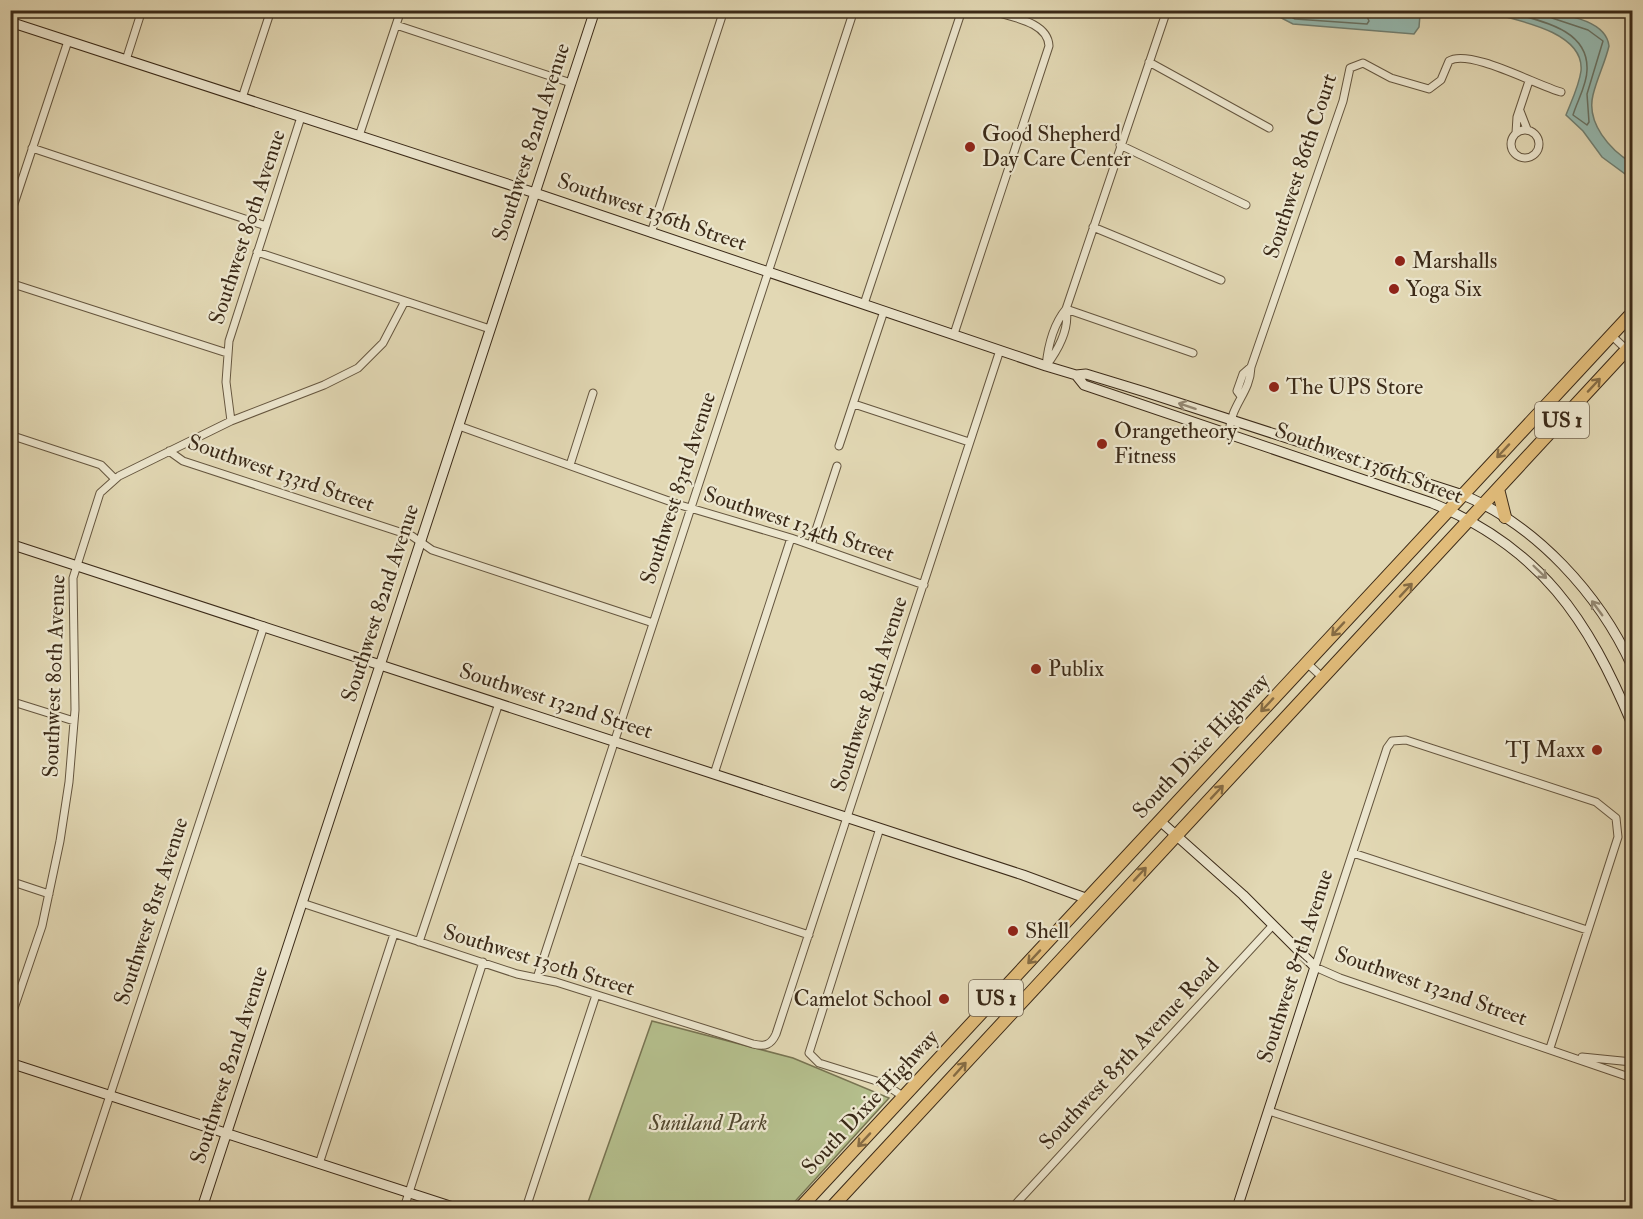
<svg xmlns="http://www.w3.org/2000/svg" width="1643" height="1219" viewBox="0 0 1643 1219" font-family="'IM FELL Double Pica',serif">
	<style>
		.green { fill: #b4be8c; stroke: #787452; stroke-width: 1.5 }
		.water { fill: #95b9b0; stroke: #718073; stroke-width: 1.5 }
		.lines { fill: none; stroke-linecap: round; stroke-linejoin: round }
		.shore { stroke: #687264; stroke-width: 1.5 }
		.street-casing { stroke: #65563f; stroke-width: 9 }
		.secondary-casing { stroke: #3b2a18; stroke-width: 11 }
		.highway-casing { stroke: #3b2a18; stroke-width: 14 }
		.street { stroke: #ece6ce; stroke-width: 7 }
		.secondary { stroke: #ece6ce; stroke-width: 9 }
		.highway { stroke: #e1bc7a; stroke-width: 12 }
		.oneway { stroke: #866c44 }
		.oneway2 { stroke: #948873 }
		.poi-dot { fill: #8f2418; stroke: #ece6ce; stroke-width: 2 }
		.labels { text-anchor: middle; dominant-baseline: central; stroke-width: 4.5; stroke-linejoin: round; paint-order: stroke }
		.shield { fill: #ece6ce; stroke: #70624f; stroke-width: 1.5 }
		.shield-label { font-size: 21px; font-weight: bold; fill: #3b2a18 }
		.poi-label { font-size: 22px; fill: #3b2a18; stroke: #ece6ce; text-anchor: start }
		.street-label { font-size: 22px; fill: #3b2a18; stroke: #ece6ce }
		.park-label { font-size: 22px; font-style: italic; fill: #53482f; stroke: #ece6ce }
	</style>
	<rect width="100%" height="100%" fill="#e2d8b4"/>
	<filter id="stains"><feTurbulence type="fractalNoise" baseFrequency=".00333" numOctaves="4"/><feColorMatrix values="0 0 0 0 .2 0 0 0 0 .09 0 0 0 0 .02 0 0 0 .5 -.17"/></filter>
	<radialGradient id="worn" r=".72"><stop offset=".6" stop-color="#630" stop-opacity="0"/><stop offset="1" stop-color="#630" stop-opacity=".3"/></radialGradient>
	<!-- green -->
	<path class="green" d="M652,1021L793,1058L889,1098L789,1208H586Z"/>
	<!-- water -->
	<path class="water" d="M1350,11L1388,16L1396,10L1412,11L1420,15L1419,27L1414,34L1293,24L1268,11Z
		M1482,11C1510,10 1605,7 1609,46C1605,63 1597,78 1593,95C1586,123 1610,150 1632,163V179L1602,157L1583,131L1566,115C1571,102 1579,86 1581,71C1585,30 1511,19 1482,11Z"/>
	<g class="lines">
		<!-- shore -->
		<path class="shore" d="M1280,10L1295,19L1367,24L1369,21L1364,10
			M1294,10L1353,16L1356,10
			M1502,10C1533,20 1589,26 1587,70C1587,85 1577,101 1573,115L1587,125L1589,122L1587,94L1603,41L1588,30L1552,18L1549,10"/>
		<defs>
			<path id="street" d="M1167,10L1066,309L1193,353
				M10,16L12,10
				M396,25L571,83
				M126,60L142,10
				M1149,62L1269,128
				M242,98L271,10
				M1520,111L1527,129
				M1511 144a14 14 0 1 1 28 0a14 14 0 1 1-28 0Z
				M1516,133L1517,117L1529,81
				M359,136L401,10
				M1120,145L1246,205
				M32,148L266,226
				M10,216L68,41
				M1093,227L1221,280
				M651,233L724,10
				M257,252L490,329
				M10,283L227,353
				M864,304L962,10
				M1066,309C1070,329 1058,350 1046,366C1048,346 1053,325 1066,309Z
				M954,334L1049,46C1048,21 1009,17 990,10
				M1611,335L1627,350
				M1240,395L1237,391L1243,374L1251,367
				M854,404L969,442
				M231,421L226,382L229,341L301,117
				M459,426L680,505L791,538L924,585
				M1229,433C1231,403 1250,394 1251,367L1343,101L1350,68L1363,63L1391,78L1429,89L1441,80L1449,61C1469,48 1538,86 1561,92
				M10,435L101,465L115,479
				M839,446L884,311
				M169,451L183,461L412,536L432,550L653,623
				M570,465L593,393
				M811,545L837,466
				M1307,663L1323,678
				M10,701L74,721
				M714,774L791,538
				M880,828L809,1053L819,1063L883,1083L904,1097
				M1353,853L1587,930
				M576,858L809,935
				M10,881L49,894
				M302,903L517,974L556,982L753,1044C765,1047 771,1045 776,1034L1000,350
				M419,942L499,703
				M537,978L854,10
				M10,1020L42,926L60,841L69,782L75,710L73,578L100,493L119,476L231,421L324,385L358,368L383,343L405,301
				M1550,1048L1618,837L1616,818L1596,802L1406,740L1392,741L1387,748L1315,967L1340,978L1632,1078
				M1582,1057L1632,1062
				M1269,1111L1568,1208
				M319,1164L394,934
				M73,1208L264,626
				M404,1208L483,962
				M526,1208L596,995
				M1012,1208L1273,925"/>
			<path id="secondary" d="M10,22L535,193L1046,366L1076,375L1086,374L1145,392L1463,495C1536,525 1599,594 1632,666
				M1076,375L1084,385L1432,503C1541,548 1588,619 1632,724
				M10,544L1023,875L1088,899
				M1160,821L1243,895L1315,967L1237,1208
				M10,1063L456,1208
				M202,1208L595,10"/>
			<path id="highway" d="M1498,489L1505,517
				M800,1208L1632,313
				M831,1208L1632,344"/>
		</defs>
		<!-- street casing -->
		<use href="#street" class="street-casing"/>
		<!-- secondary casing -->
		<use href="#secondary" class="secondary-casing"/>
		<!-- highway casing -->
		<use href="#highway" class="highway-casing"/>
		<!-- street -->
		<use href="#street" class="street"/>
		<!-- secondary -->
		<use href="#secondary" class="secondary"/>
		<!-- highway -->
		<use href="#highway" class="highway"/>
	</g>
	<!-- one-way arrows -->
	<defs><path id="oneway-shaft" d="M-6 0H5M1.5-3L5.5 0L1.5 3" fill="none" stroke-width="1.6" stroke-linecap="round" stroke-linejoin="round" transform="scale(1.5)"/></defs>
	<g class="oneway">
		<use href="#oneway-shaft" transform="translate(1594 385) rotate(-47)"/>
		<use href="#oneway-shaft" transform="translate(1503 451) rotate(133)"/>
		<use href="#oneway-shaft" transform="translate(1406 590) rotate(-47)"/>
		<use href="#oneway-shaft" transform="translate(1338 629) rotate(133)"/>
		<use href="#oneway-shaft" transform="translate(1267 705) rotate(133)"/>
		<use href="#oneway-shaft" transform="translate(1217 792) rotate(-47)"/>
		<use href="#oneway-shaft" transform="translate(1140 874) rotate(-47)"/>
		<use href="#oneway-shaft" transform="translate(1034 957) rotate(133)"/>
		<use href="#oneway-shaft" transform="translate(960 1069) rotate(-48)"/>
		<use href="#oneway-shaft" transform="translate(864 1140) rotate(133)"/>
	</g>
	<g class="oneway2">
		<use href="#oneway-shaft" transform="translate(1187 406) rotate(-162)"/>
		<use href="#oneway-shaft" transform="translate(1540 572) rotate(44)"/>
		<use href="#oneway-shaft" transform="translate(1597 608) rotate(-126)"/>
	</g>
	<!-- markers -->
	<g class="poi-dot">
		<circle cx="970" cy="147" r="6"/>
		<circle cx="1400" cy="261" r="6"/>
		<circle cx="1394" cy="289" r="6"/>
		<circle cx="1274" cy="387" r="6"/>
		<circle cx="1102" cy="444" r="6"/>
		<circle cx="1036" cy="669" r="6"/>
		<circle cx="1597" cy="750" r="6"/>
		<circle cx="1013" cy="931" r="6"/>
		<circle cx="944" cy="999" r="6"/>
	</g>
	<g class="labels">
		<!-- shield labels -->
		<g class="shield">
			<rect x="1535" y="402" width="54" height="36" rx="4.5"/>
			<rect x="969" y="980" width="54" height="36" rx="4.5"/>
		</g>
		<g class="shield-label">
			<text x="1562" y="420">US 1</text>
			<text x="996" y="998">US 1</text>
		</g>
		<!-- poi labels -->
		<g class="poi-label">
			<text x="982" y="134">Good Shepherd<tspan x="982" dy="25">Day Care Center</tspan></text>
			<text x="1412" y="261">Marshalls</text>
			<text x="1406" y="289">Yoga Six</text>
			<text x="1286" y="387">The UPS Store</text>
			<text x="1114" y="431">Orangetheory<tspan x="1114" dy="25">Fitness</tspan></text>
			<text x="1048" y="669">Publix</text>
			<text x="1585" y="750" text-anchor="end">TJ Maxx</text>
			<text x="1025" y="931">Shell</text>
			<text x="932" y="999" text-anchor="end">Camelot School</text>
		</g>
		<!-- street labels -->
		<g class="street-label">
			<text transform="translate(531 142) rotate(-72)">Southwest 82nd Avenue</text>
			<text transform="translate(1300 166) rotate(-72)">Southwest 86th Court</text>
			<text transform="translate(652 212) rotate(19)">Southwest 136th Street</text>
			<text transform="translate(247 227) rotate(-72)">Southwest 80th Avenue</text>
			<text transform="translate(1369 463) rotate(20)">Southwest 136th Street</text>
			<text transform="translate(281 473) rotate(19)">Southwest 133rd Street</text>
			<text transform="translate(678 488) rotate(-72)">Southwest 83rd Avenue</text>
			<text transform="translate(799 524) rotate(18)">Southwest 134th Street</text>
			<text transform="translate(380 603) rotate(-72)">Southwest 82nd Avenue</text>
			<text transform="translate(54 676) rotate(-88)">Southwest 80th Avenue</text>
			<text transform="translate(869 694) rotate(-72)">Southwest 84th Avenue</text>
			<text transform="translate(556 701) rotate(18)">Southwest 132nd Street</text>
			<text transform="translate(1201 746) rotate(-47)">South Dixie Highway</text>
			<text transform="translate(151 911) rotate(-72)">Southwest 81st Avenue</text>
			<text transform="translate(539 960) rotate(17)">Southwest 130th Street</text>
			<text transform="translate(1295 966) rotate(-72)">Southwest 87th Avenue</text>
			<text transform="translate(1431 986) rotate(19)">Southwest 132nd Street</text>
			<text transform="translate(1129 1054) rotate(-47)">Southwest 85th Avenue Road</text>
			<text transform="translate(229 1065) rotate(-72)">Southwest 82nd Avenue</text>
			<text transform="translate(870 1102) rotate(-47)">South Dixie Highway</text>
		</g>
		<!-- park labels -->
		<g class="park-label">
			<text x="708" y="1123">Suniland Park</text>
		</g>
	</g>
	<!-- margin -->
	<rect width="1643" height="1219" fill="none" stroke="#e2d8b4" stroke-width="36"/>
	<rect x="12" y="12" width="1619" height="1195" fill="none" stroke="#3b2a18" stroke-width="3"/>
	<rect x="18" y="18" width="1607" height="1183" fill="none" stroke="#3b2a18" stroke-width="1.5"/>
	<rect width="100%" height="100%" filter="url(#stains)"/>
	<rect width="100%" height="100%" fill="url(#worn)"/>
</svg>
